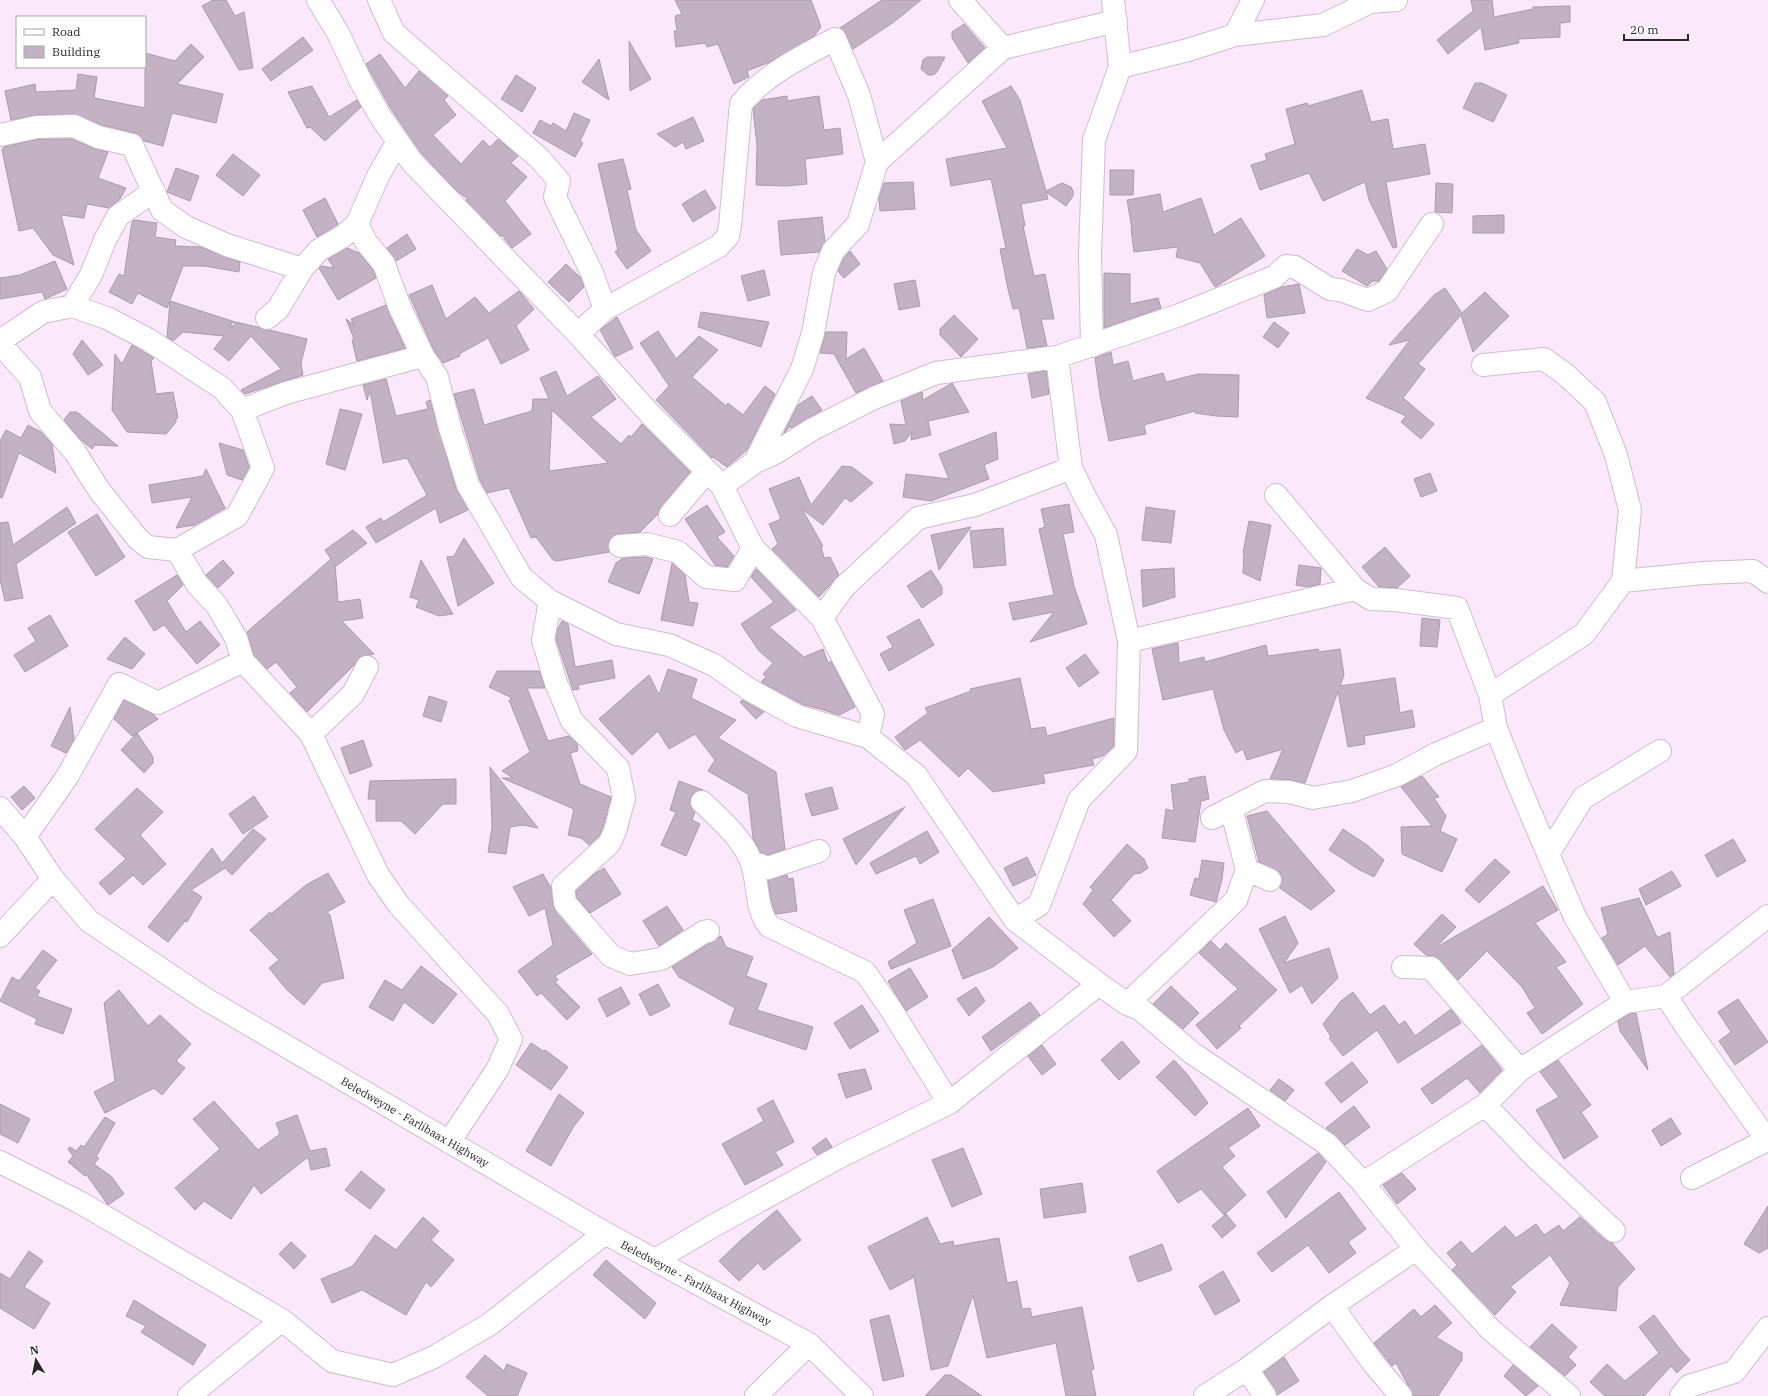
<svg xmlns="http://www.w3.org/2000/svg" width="1768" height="1396" viewBox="0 0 1768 1396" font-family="'IBM Plex Serif',serif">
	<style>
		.building { fill: #c3b2c3; stroke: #aa9aaa; fill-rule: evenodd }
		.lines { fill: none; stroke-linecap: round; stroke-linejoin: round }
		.minor-casing { stroke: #cebdce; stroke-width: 24 }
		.minor { stroke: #fff; stroke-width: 22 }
		.labels { text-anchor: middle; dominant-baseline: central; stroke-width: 3.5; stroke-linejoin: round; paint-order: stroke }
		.street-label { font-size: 11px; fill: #2c252c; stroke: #fdfdfd }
	</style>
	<rect width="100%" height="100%" fill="#fbe9fb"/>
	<!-- building -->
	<path class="building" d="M213,0H226L235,16L244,12L253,68L239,70L202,6Z
		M675,0H811L821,27L814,36L770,62L747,71L749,77L734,84L718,44L707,47L705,43L676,47L674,31H677L675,16L682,14Z
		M882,0H921L894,22L853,49L846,34L840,28Z
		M1471,0H1492L1494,17L1533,9V7L1570,6V22L1560,23V37L1518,39L1519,43L1485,50L1481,27L1448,54L1437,40L1473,11Z
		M964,24L985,48L968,63L952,38V32Z
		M303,37L313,50L271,81L262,69Z
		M629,41L651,79L630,91Z
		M191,44L204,57L177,84L223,94L216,123L172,113L163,146L144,141L140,136L135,133L102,125L74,114L37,115L11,120L5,91L35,84L36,92L76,90L78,74L97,77L94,98L145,108V53L175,61Z
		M380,54L405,88L419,71L448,96L444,100L456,115L433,135L461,164L483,140L490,147L498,139L518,156L511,163L527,177L505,201L531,234L512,248L502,235L501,236L466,200L468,199L457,191L422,154L391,109L366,64Z
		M927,57H945L937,72L933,75H928L921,69L923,60Z
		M599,59L609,100L582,82Z
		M516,75L536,88L522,112L501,99Z
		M1475,83H1482L1507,95L1493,122L1463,108Z
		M312,86L329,117L357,100L361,107L325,141L310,127L307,128L288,92Z
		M1011,86L1020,100L1046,191L1062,183L1071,187L1073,191V196L1066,206L1046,192L1048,199L1021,204L1025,226H1023L1034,276L1045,274L1054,319H1041L1047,346L1027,348L1019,308L1013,309L1008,289L1000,249L1006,248L991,179L951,186L946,159L1007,148L982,101Z
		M1362,90L1371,122L1388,119L1393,149L1425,144L1430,174L1386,182L1397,247L1393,248L1369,200L1365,182L1323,201L1309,173L1260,190L1251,165L1267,160L1265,154L1295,144L1286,109L1307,103L1308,106Z
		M787,96V101L819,96L824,130L840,128L843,154L805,159L807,184L786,186L756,185L757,146L753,109L762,100Z
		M574,113L590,120L580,141L583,143L575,157L533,133L540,120L551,126L553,123L566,131Z
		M693,117L704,141L686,149L683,142L675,147L657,134Z
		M38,139H71L93,148L108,152L98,178L126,188L120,199L109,208L87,204L84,218L61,215L74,265L53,255L33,228L19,231L2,150L4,147Z
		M233,154L260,175L243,196L216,175Z
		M623,159L631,189L627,190L636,230L651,251L627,269L615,252L618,250L598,164Z
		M176,168L199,176L190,201L167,192Z
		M1110,170H1134L1133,195H1110Z
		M913,182L915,209L880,211L879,198L884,183Z
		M1436,183L1453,184L1452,213L1435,212Z
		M705,190L716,208L693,222L682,204Z
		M1160,194L1163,212L1201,198L1214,235L1241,218L1265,256L1215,287L1200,263L1176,257L1178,247L1134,252L1131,229H1132L1127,200Z
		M325,198L338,224L317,237L303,210Z
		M1504,215V233H1473V216Z
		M822,217L825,242L819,252L781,255L778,221Z
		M134,220L157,223L155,237L176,240L175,246L200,247L240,262L239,272L204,266H183L167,308L138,293L132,304L109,292L119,274L124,276L132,222Z
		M407,234L416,249L396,261L387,248Z
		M347,248L359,253L373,270L376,278L338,300L319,268L321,266L334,268L328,259Z
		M1357,249L1368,255L1376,251L1387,269L1379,281H1373L1367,286L1342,271Z
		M850,251L860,264L844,278L838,271L844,258Z
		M55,261L67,289L45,299L42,292L0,299V278L20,275Z
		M566,264L581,278L584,287L569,302L548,282Z
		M764,270L770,295L748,301L741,276Z
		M1104,273L1130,274V304L1158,298L1161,308L1104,328Z
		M915,280L920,306L899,310L894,284Z
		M1299,284L1305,313L1267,318L1264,295L1282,287Z
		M432,285L446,319L475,297L489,313L519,291L534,309L516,326L529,350L501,364L488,338L459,354L460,356L443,363L434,350L409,295Z
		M1445,288L1462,313L1485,292L1509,316L1473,352L1461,315L1418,364L1425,369L1403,398L1434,424L1421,439L1401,422L1406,416L1366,398L1410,340L1389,345L1434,295Z
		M170,301L235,322L231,323V328L236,322L307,339L301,363L303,375L245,394L241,390L281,369L251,336L229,361L214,349L224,336L183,332L173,341L167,337Z
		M386,305L405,348L357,361L352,340L354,339L346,319L354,325L351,319Z
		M701,312L769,322L761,347L698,327Z
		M954,315L978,339L961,357L940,335V329Z
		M617,317L633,348L615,357L600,330Z
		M1274,322L1289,333L1278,348L1263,337Z
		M658,331L676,359L699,336L718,350L692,377L726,406L728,403L743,415L765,386L775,394L747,450L727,467L713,457L712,458L656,400L669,386L640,343Z
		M826,332H847L846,359L864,348L883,381L856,393L834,354L820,353Z
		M82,340L103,365L88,375L73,354Z
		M132,345L154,358L151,361L156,394L173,392L178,418H176V422L166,434L127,432L112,410L115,354L122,364Z
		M1111,352L1113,365L1128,361L1133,381L1163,373L1166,382L1198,374L1239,375L1238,417L1216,416L1195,413V411L1144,425L1146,434L1109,441L1100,395L1095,358Z
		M556,371L567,396L598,376L616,399L591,417L621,444L629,435L631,437L642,424L690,472L660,507L658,514L640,532L613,535L609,541V552L557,561L553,560L536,537L531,538L509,488L487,493L480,480L454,394L474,389L484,425L532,411L533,399H549L540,378ZM552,410L608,463L549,471Z
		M1046,371L1049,394L1032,398L1028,374Z
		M386,379L396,416L428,409L426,402L430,400L456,489L468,510L440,523L436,508L376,543L366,527L381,518L383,522L427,495L407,458L383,463L370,391L367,400L363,385Z
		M952,383L969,412L928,421L931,435L911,440L912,432L905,441L894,444L890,424L906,425L901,401L922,392L923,400Z
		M812,396L822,410L791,428L790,426L784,433L798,405Z
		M340,409L362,414L345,470L326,464Z
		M70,412H77L118,446L95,445L92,449L80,439L64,420Z
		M28,425L41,432L52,444L56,473L19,453L2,498L0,497V441L6,430L21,438Z
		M996,432L998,459L984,465L989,479L931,501L903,497L906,474L949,479L939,454Z
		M219,443L243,450L249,467L242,480L227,475Z
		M842,466L852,467L873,483L851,502L845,498L823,525L802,509L823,546L821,547L824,558L830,557L839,575L819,597L772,549L778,544L769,524L781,519L769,489L799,477L811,505Z
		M206,469L225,508L195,525L176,528L192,497L152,503L149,485L203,476Z
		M1430,473L1437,491L1421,497L1414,479Z
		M1069,504L1074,532L1063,534L1074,586L1087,624L1030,642L1054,612L1013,620L1009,603L1054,595L1039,529L1045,527L1041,509Z
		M707,505L725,532L717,537L734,556L727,567L715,565L685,519Z
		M67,507L76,523L16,564L23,598L5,601L0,579V523L8,522L13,545Z
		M1146,507L1175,511L1171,543L1142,540Z
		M97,514L125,557L96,576L68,532Z
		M1249,521L1271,525L1260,581L1243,573L1244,553H1243Z
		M971,527L939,570L931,535Z
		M1003,528L1006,565L974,568L970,531Z
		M353,530L367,543L336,566L335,564L338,602L360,599L363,618L342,621L374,654L360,657L354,665L307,712L290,693L297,687L276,662L267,669L254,655L247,632L331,559L325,550Z
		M464,538L494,583L458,606L447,557L454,556Z
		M1385,547L1410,576L1397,588L1379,587L1362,567Z
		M646,557L653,559L639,594L608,582L616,563L623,558Z
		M223,560L234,573L218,588L206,575Z
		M421,560L453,614L439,616L416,607L419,600L410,597Z
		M672,563L685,575L689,602L698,603L693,626L661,620Z
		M1299,565L1321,568L1320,584L1308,587L1296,585Z
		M1174,568L1175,597L1143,607L1141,570Z
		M756,569L796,610L769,627L804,657L823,649L828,663L831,661L855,707L839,715L824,710L802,704L761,682L766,677L763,674L773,663L759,651L741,624L774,602L751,577Z
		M931,570L942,587V594L922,608L907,586Z
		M177,575L183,585L167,601L186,632L200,621L220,645L197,664L164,625L154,631L135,601Z
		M50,615L68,646L25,672L14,655L36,641L28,628Z
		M1422,618L1440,620L1437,647L1420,646Z
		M919,619L934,645L889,671L880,654L893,647L887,637Z
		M562,621L568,624L575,667L612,660L615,678L578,685L579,689L573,690L556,639L558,628Z
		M125,637L145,654L132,669L107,659Z
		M1178,643L1179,663L1204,657L1205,662L1266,645L1268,656L1318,649L1319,652L1340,649L1344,675L1340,686L1395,678L1400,713L1412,710L1415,727L1364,736L1365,744L1348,747L1338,691L1305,783L1290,780L1270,779L1283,749L1247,760L1243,749L1236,753L1224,730L1213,689L1163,700L1152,649Z
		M1085,654L1099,673L1079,687L1066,668Z
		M668,669L697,679L691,698L736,720L718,738L776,772L785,849L768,855L760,852L753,838L748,794L708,771L715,760L695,734L669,749L658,731L632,755L599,719L649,675L659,695Z
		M497,671H539L545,688H527L548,741L569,736L577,744L578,751L570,753L580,784L611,797L603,827L599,836L589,845L581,838L568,835L574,809L502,778H513L502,771L530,752L509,700L512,698L489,687Z
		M1020,678L1031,729L1045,727L1047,736L1114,718V746L1103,756L1092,759L1094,765L1043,774L1045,783L993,792L968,768L959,777L920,740L905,750L895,737L928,713L925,708L971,691L970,689Z
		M429,696L447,702L441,722L423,716Z
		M124,700L153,714L158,719L132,736L114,719Z
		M742,700L744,701L764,712L756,719L740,702Z
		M70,707L74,740L66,753L51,746Z
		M137,733L153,757V763L144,773L121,750Z
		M363,740L372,766L350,774L341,748Z
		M490,767L538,828L523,825L510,827L506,854L488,852L492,827Z
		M1205,776L1209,799L1201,801L1195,842L1162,838L1166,809L1174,811L1171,785L1189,782V779Z
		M1422,776L1439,797L1434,798L1446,816L1440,831L1457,839L1442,872L1402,854L1401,827L1432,826L1401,787Z
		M456,779V804H443L415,834L401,821H376V799H368L370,781Z
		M679,781L703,790L693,793L690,799V806L695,812L692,820L700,824L686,856L661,845L676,812L670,810Z
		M24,786L35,798L22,810L11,797Z
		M832,787L838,809L812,816L805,794Z
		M137,788L163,812L140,835L166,864L143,885L133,875L110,895L99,883L126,859L95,829Z
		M254,796L268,817L243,834L229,814Z
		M905,807L856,865L843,839Z
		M1267,811L1335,891L1311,910L1280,888L1282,879L1280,872L1259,862L1247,816Z
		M253,829L266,839L232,875L225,868L191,890L202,897L187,922L185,921L168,942L148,927L212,848L222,863Z
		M1343,829L1367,845L1384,860L1374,877L1358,869L1329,850Z
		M927,831L939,852L920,864L916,856L876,874L870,863Z
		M1733,839L1746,861L1717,877L1705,855Z
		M1127,844L1144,859L1148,868L1141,873L1134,874L1111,900L1131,921L1114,937L1083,904L1093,890L1090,887Z
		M1027,857L1036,875L1013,886L1004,868Z
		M1495,859L1510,872L1479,903L1465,890Z
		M1202,860L1224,863L1222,879L1216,902L1190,895L1195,878L1199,879Z
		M604,868L621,894L590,913L577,898L576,891L593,875Z
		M1672,871L1681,886L1646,905L1639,889Z
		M328,873L345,902L327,912L330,915L344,978L322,983L304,1005L287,990L269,968L279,960L250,930L270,912L271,914L306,885Z
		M543,874L551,888L553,904L555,911L592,954L555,976L558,980L555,982L580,1007L567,1020L541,993L537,996L518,971L553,945L545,908L529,916L513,887Z
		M787,875L788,879L793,878L797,911L776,914L771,901L768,880Z
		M1543,886L1558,910L1535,923L1566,962L1556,967L1583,1004L1542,1034L1527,1013L1535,1008L1522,987L1487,951L1458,980L1440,960L1436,957L1426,955L1414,944L1442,914L1456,927L1439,944L1440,945Z
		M1639,898L1657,937L1656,938L1670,932L1674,974L1670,977L1645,946L1618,965L1602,938L1608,934L1601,908Z
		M933,899L951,946L891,969L888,962L917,943L904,910Z
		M667,906L683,930L659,946L643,921Z
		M1285,916L1298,943L1284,963L1329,948L1338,978L1312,1004L1302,985L1290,993L1259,929Z
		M989,917L1018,948L993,967L963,979L952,950Z
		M721,936L726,947L753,957L746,976L767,984L757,1010L813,1027L806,1050L729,1024L735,1008L679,977L672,967Z
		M1211,941L1220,950L1226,943L1277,990L1239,1026L1241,1028L1217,1049L1196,1025L1238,989L1199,953Z
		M43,950L57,960L35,988L40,991L37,996L72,1009L63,1034L35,1024L37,1019L0,1001L12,977L19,981Z
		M421,966L457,994L433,1024L404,1002L393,1021L369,1007L385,980L402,990Z
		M910,968L928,997L906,1011L888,981Z
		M658,984L670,1006L650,1016L639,994Z
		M1171,986L1199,1013L1183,1029L1153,1004Z
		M621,987L630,1004L607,1017L598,999Z
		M976,987L985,1001L969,1016L957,999Z
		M119,990L148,1026L160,1015L191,1044L176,1061L185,1068L162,1095L154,1088L105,1113L94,1092L115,1081L104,1003Z
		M1353,992L1370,1015L1384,1005L1399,1025L1405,1021L1415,1036L1451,1009L1461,1023L1398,1063L1377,1030L1343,1056L1329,1038L1331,1037L1323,1024L1341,1001Z
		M1738,999L1768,1042L1735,1065L1719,1041L1731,1032L1718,1012Z
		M1030,1002L1040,1015L991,1051L982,1037Z
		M862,1005L879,1031L850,1049L834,1023Z
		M1636,1013L1648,1070L1620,1031L1618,1021L1630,1014Z
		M1122,1041L1140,1062L1119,1080L1101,1060Z
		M531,1043L543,1051L545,1050L568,1067L551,1090L516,1065Z
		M1042,1045L1056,1064L1042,1075L1028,1056Z
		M1482,1045L1502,1070L1480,1093L1467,1078L1432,1104L1421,1089Z
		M1174,1060L1187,1074L1208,1103L1195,1116L1156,1077Z
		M1558,1060L1591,1105L1581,1112L1598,1137L1564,1159L1536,1110L1559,1097L1540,1072Z
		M1352,1062L1368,1082L1341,1103L1325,1083Z
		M865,1069L872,1089L846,1098L838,1074Z
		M1279,1079L1294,1090L1285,1101L1270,1090Z
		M559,1094L584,1113L574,1126L551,1166L526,1151Z
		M773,1100L794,1142L775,1152L783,1165L745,1185L722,1144L764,1121L757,1109Z
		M214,1101L258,1150L280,1134L276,1123L297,1115L310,1151L326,1148L330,1166L311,1170L308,1157L261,1194L254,1185L231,1219L204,1201L195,1210L175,1188L220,1149L193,1119Z
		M0,1104L30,1119L18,1143L0,1134Z
		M1354,1106L1370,1127L1345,1145L1326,1128Z
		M1248,1108L1260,1126L1228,1148L1235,1156L1222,1167L1246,1195L1224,1215L1201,1189L1178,1203L1157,1171Z
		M105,1117L115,1123L96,1157L99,1158L94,1164L112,1177L124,1194L108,1205L86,1174L85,1176L68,1162L73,1156L68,1149L70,1147L76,1151L81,1145L84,1147Z
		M1671,1118L1681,1134L1661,1146L1652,1130Z
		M826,1138L832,1147L817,1155L812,1148Z
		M963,1148L982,1194L952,1207L932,1160Z
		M1318,1153L1326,1162L1286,1218L1267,1192Z
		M361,1171L385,1190L370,1209L345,1190Z
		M1402,1173L1416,1189L1397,1204L1383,1185Z
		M1082,1183L1086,1212L1044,1218L1040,1189Z
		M1339,1192L1366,1229L1348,1242L1356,1253L1329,1273L1308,1245L1272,1272L1257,1253Z
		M1768,1206V1248L1759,1253L1744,1244Z
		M777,1210L801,1240L764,1270L758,1263L739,1281L719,1261L741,1240Z
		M1226,1214L1236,1226L1222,1238L1212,1226Z
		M423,1217L439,1231L431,1240L454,1260L431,1287L426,1282L406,1315L362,1290L332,1303L321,1279L353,1266L375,1235L396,1250Z
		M927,1217L940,1244L953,1241L954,1246L999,1238L1007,1283L1017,1281L1022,1309L1030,1308L1032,1317L1082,1307L1094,1369L1091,1370L1096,1396H1066L1056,1343L987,1358L973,1295L948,1366L931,1370L914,1277L890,1290L868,1247Z
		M1580,1217L1605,1240L1612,1243L1635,1269L1618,1287L1616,1311L1560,1305L1570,1283L1550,1255L1510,1287L1516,1292L1495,1315L1452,1270L1457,1265L1447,1253L1461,1241L1472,1254L1505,1226L1516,1238L1536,1224L1544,1235L1559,1225L1563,1231Z
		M291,1242L306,1256L294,1269L279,1254Z
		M1162,1244L1172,1270L1138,1282L1129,1257Z
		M29,1251L43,1261L24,1287L50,1303L34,1329L0,1308V1273L10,1279Z
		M606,1260L656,1303L645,1319L593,1275Z
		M1223,1271L1240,1301L1215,1315L1199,1286Z
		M134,1300L206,1345L193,1365L141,1332L146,1326L126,1316Z
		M1435,1305L1452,1323L1436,1337L1462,1353V1360L1438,1396H1414L1396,1363L1392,1366L1374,1343L1414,1309L1421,1317Z
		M889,1315L904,1376L883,1381L870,1320Z
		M1654,1315L1679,1348L1690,1360L1677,1373L1671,1366L1644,1396H1605L1590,1382L1607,1364L1625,1381L1659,1353L1639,1327Z
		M1552,1324L1577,1347L1568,1357L1576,1365L1565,1376L1530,1347Z
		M485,1355L504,1371L507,1364L527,1373L517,1396H488L466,1377Z
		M1284,1357L1299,1381L1277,1395L1264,1372Z
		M1513,1365L1538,1386L1526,1396L1504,1376Z
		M945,1375H951L982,1396H925Z"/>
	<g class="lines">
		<defs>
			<path id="minor" d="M318,0L338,33L361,82L380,116L412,162L578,334L650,414L722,486L753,548L822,618L873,714L868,737
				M379,0L394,33L539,158L559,181L555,197L592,273L605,309
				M960,0L1003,48
				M1235,35L1253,0
				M1120,67L1188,50L1235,35L1323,25L1370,2L1396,0
				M0,135L37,127L74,126L98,137L132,145L162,210L186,227L227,245L302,269
				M877,162L1003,48L1116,21
				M357,224L366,242L384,264L400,308L423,356L437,377L450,428L468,485L522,578L550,601L616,634L669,645L714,665L750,690L797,716L868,737L916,775L1015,920L1099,984L1127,1004L1140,1009L1192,1053L1327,1144L1363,1183L1416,1249L1491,1330L1569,1396
				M72,306L107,318L149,340L222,388L242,410
				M267,318L278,309L302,269L319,250L342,237L357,224L378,176L397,143
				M578,334L605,309L719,246L728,236L730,226L741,104C761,77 806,54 835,39L859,95L877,162L858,224L833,251L824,273L813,333L802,369L755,462
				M0,341L43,312L72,306L91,275L105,240L118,216L154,191
				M0,344L30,377L40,411L75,452L99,490L138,539L148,547L177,550L237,516L263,468L242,410L286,393L423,356
				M1092,346L1090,254L1094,140L1120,67L1113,0
				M1483,365L1544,359L1565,374L1595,402L1616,455L1630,510L1623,581L1584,634L1490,695
				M722,486L755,462L775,453L813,429L874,398L936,373L1057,357L1177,316L1274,277L1286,266L1295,267L1330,289L1340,290L1368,300L1387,291L1432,224
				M1276,495L1355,589L1371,599L1396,600L1457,608L1490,695L1496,728L1517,781L1575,917L1625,1002
				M670,515L707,471
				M620,546L647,544L678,552L706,577L735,580L753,548
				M177,550L197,584L217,606L236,638L243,661L311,734L378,875L399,905L498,1014L511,1039L497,1070L449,1142
				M1623,581L1703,573L1753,571L1768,582
				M550,601L543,640L556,683L572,721L618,768L624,798L615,831L609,844L563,886L565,903L611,956L630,964L661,959L704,932L708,931
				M822,618L844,587L918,518L975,505L1071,468
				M1129,641L1355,589
				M311,734L353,694L367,667
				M702,802C720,819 742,838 751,861C759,882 755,909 769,926L865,972L890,1008L949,1103
				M0,808L25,837L53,879L89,921L204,998L605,1233L809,1344L862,1396
				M1212,818L1265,791L1289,792L1313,798L1352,791L1397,775L1436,754L1496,728
				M25,837L67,777L119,684L158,703L243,661
				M1548,854L1583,798L1660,751
				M752,862L768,868L819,851
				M1247,870L1270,880
				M1015,920L1039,905L1079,800L1126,751L1129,641L1106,535L1084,495L1071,468L1057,357
				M0,936L53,879
				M1403,967L1431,968L1520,1070
				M1666,996L1685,1025L1768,1141
				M1127,1004L1236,900L1247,870L1231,808
				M1485,1105L1534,1156L1614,1231
				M0,1162L81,1203L282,1320
				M1692,1178L1767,1140
				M1363,1183L1485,1105L1520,1070L1625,1002L1666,996L1768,916
				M655,1260L713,1226L843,1155L949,1103L1099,984
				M1332,1306L1373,1363L1401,1396
				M1247,1369L1265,1396
				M189,1396L282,1320L332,1361L393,1375L434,1357L490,1324L605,1233
				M756,1396L809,1344
				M1205,1396L1247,1369L1332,1306L1416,1249
				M1681,1396L1689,1386L1734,1372L1768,1328"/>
		</defs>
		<!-- minor casing -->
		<use href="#minor" class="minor-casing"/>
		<!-- minor -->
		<use href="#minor" class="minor"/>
	</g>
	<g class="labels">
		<!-- street labels -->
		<g class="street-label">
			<text transform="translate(415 1122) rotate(30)">Beledweyne - Farlibaax Highway</text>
			<text transform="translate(696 1283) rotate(28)">Beledweyne - Farlibaax Highway</text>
		</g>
	</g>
	<!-- legend -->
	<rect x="16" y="16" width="130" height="52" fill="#fdfdfd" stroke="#a9a7a9"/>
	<rect x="24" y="29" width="20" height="6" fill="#ffffff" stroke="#a9a7a9"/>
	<text x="52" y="36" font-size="12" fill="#2c252c">Road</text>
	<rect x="24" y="46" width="20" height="12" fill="#c3b2c3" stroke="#a9a7a9"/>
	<text x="52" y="56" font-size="12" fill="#2c252c">Building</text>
	<!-- north arrow -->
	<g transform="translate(36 1360) rotate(350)" stroke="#fdfdfd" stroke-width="3" paint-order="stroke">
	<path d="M0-3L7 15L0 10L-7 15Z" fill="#2c252c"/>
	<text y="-6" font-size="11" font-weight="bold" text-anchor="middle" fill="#2c252c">N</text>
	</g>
	<!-- scale -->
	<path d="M1624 34v6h64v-6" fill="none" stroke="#2c252c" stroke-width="2"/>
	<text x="1630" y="34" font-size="12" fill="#2c252c" stroke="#fdfdfd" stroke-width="3" paint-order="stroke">20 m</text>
</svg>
